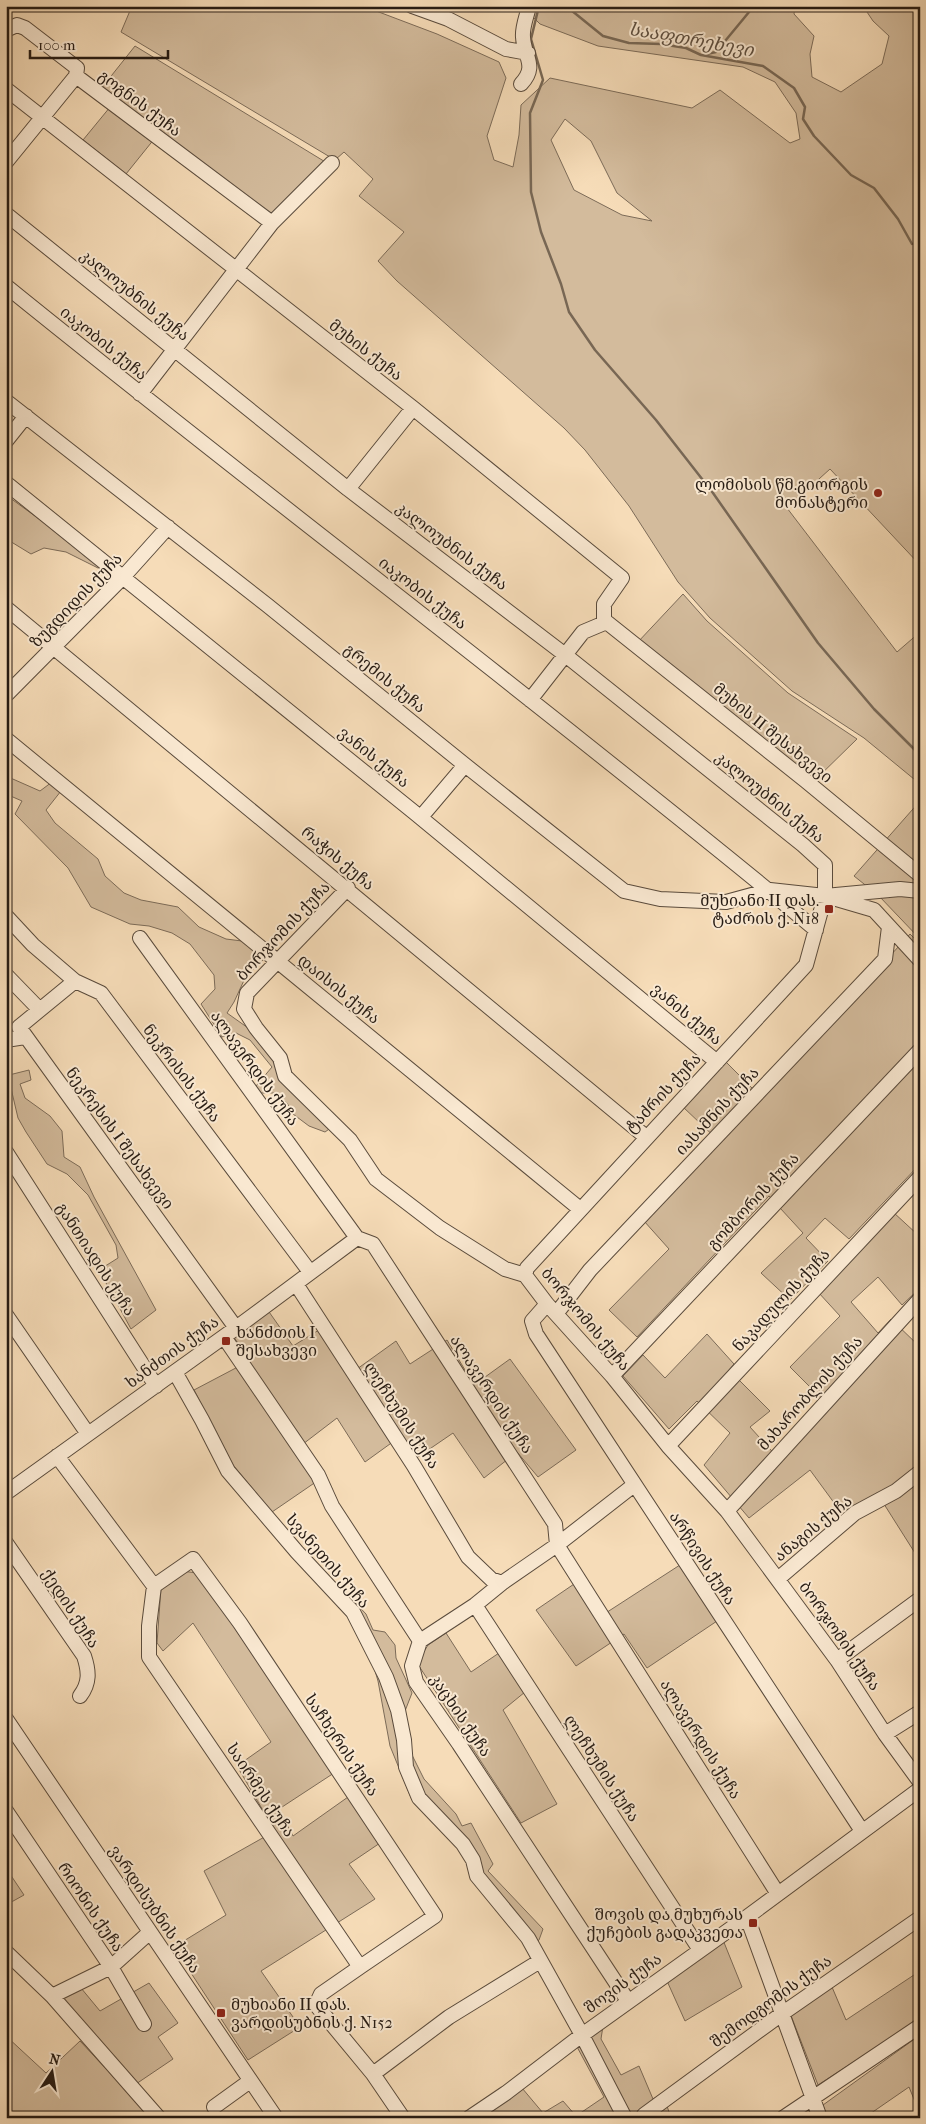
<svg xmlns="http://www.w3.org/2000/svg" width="926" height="2124" viewBox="0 0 926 2124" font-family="'IM FELL French Canon','Noto Serif Georgian',serif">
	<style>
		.green { fill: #d3bb9c; stroke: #7c6b58; fill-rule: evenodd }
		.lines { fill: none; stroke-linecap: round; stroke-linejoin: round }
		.stream { stroke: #786754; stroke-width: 2.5 }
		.minor-casing { stroke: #5a4b3c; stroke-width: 16 }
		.minor { stroke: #f9e8d1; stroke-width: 14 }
		.poi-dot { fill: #8f2418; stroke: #f9e8d1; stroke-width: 2 }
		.labels { text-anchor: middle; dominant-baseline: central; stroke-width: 4; stroke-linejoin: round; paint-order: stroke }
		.street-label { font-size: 16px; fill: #261b13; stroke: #f9e8d1 }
		.poi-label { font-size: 16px; fill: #261b13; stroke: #f9e8d1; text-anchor: end }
		.water-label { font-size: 18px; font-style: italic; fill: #5d4e3f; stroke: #f9e8d1 }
	</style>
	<rect width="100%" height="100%" fill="#f6dcb8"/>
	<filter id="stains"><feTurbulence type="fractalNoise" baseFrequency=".004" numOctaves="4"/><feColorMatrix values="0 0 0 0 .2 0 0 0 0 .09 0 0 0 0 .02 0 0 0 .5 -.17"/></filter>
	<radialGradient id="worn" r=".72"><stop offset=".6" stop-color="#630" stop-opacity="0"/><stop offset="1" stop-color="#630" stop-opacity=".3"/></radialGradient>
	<!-- green -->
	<path class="green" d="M132,6H363L437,34L499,62L506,78L487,136L494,160L513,167L519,135L521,105L550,78L692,108L720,90L790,143L800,139L796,113L775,82L743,67L598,46L540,24L522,6H795L794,14L814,36L810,54L812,77L841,92L882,64L889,36L873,21L863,6H920V565L830,469L787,508L897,652L920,632V784L864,738L792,691L710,618L678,582L629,506L585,450L564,428L397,281L378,261L404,232L359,196L373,179L344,152L335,160L121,32ZM565,119L591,141L617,193L652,221L622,215L574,190L551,140Z
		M135,46L327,163L271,217L159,133L126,174L83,140L115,101L100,90Z
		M6,495L104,566L98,568L66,552L44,548L31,554L13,543L6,537Z
		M683,594L707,621L788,693L857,739L812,783L637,643Z
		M6,776L40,791L52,782L61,791L46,810L55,823L98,859L105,876L124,893L141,900L178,907L199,927L226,939L242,941L264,959L246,976L234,1002L227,1013L258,1035L332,1127L325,1132L309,1126L293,1114L287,1103L277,1093H261L256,1086L272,1067L250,1040L236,1033L222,1037L201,1004L215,989L214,975L190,944L172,933L149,926L130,924L91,907L68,868L15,814L22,801L6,794Z
		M920,801V886L869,888L854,876Z
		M908,895L920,897V939L879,896Z
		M910,934L920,944V1164L849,1239L825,1218L806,1238L828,1261L790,1300L761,1273L803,1233L769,1196L637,1337L609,1310L669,1249L644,1221L720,1142L683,1107L725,1061L761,1097Z
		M29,1070L31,1080L20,1084L25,1098L50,1116L62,1131L64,1157L80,1167L94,1197L156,1310L131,1329L99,1270L118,1258L116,1245L88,1195L67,1174L47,1164L26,1132L18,1118L10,1084L6,1080V1071L9,1075Z
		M893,1212L918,1235L920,1234V1288L902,1305L878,1277L851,1302L878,1333L891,1319L920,1347V1561L877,1493L843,1515L810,1470L749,1518L704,1465L730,1433L697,1401L669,1429L623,1376L643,1355L665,1378L707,1334L734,1364L729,1370L770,1411L750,1427L779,1459L829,1406L790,1367L840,1316L818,1292Z
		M267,1309L293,1346L327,1325L357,1369L396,1341L410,1364L447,1340L474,1385L510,1359L576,1450L538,1477L517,1452L484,1478L453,1433L415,1459L401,1436L365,1462L337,1418L303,1444L326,1475L272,1512L233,1465L194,1390L251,1360L232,1335Z
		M683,1563L720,1619L647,1668L624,1634L576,1666L536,1610L577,1582L598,1618Z
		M182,1571L197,1573L334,1773L279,1809L293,1836L348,1797L380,1843L349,1864L375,1899L261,1971L300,2027L248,2060L174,1947L226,1915L204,1871L275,1831L237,1766L271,1742L193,1623L163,1651L157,1643L161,1588Z
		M348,1595L366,1614L373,1630L385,1632L395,1645L396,1658L412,1693L405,1711L412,1755L424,1779L456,1814L462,1826L471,1823L493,1864L488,1871L543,1929L539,1940L536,1943L452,1839L412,1800L390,1746L378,1681L371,1657L336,1596Z
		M446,1633L471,1672L499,1653L525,1692L503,1710L557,1804L521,1823L417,1663L428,1645Z
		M6,1868L24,1895L6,1905Z
		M723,1940L742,1987L685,2021L667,1981Z
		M920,1971V2019L818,2085L790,2013L832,1987L846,2020Z
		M149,1983L178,2023L158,2037L173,2059L136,2084L59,1999L81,1988L100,2011Z
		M603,2026L601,2039L621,2075L639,2066L653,2099L663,2094L671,2118H478L522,2088L543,2113L563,2101L576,2116L604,2097L576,2045Z
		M920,2035V2114L909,2087L864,2118H827L823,2105Z
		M6,2036L46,2073L80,2041L152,2118H6Z"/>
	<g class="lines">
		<!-- stream -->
		<path class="stream" d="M539,6L531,39L543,80L530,113L531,192L541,232L561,284L569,312L595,350L656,420L713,493L818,643L874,709L920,755
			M566,6L603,36L629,43L661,44L686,48L701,55L763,66L794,88L805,107L803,119L814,136L851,175L874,188L898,219L912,244
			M702,55L716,52L754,6"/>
		<defs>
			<path id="minor" d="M412,6L448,19L506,49L528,53
				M6,30L17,25L25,28L77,68L76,76
				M76,76L272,223
				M521,84C538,66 524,57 523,37C522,27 527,16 529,6
				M6,89L413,408L622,578L604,604V620L602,624L583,632L530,700
				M6,162L76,76
				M6,214L348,489L564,654L803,845L825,865V896L806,965L527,1268L525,1275
				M6,286C196,440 390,588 581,740C660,803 739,865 816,930
				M140,394L272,223L332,163
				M6,401L267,605L465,765L624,891L660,899L726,902L770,890L825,896L900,889L920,891
				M6,441L26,416
				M6,483L415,813L717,1062
				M348,489L413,408
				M6,608L646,1137
				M604,620L806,781L920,875
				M6,695L124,576L168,527
				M6,739L580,1209
				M421,817L465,765
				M348,888L247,993L244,1009L256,1028L280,1058L285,1076L350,1140L376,1179L440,1228L505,1269L525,1275L547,1304L612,1376L668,1446L727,1511L837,1660L885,1734L920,1782
				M833,898L874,910L920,960
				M6,916L33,945L75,981L101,993L310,1272
				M140,938L357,1238L373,1244L555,1524L557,1545L778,1894
				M6,975L39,1009
				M75,981L19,1027L236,1328
				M6,1040L25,1037
				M6,1152L156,1386
				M296,1284L414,1466L468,1557L491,1579L502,1583
				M547,1304L532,1321L536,1334L862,1831
				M556,1314L590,1270L885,959L889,927
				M6,1315L88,1434
				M224,1337L318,1475L332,1506L420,1641
				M175,1372L202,1420L228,1471L297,1552L353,1612L386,1677L398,1710L404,1740L406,1767L419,1798L463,1844L473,1860L477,1876L528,1938L582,2035L625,2118
				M612,1376L920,1050
				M668,1446L920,1177
				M57,1456L154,1586L149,1626V1657L360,1967L321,1994L316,2005L373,2074L403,2118
				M6,1493L236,1328L357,1238
				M727,1511L920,1299
				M6,1543L84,1656C89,1671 90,1683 80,1696
				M779,1578L855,1513L896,1491L920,1472
				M154,1586L193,1559L240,1623L435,1916L360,1967
				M475,1605L700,1950
				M837,1660L920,1599
				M6,1719L276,2118
				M885,1734L920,1712
				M6,1811L111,1967L144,2024
				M747,1917L820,2118
				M6,1952L52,1996L111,1967L150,1932
				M52,1996L159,2118
				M628,2001L459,1744L416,1682L412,1666L420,1641L475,1605L502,1583L557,1545L634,1485
				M373,2074L449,2017L540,1961
				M214,2107L250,2081
				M644,2115L783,2013L920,1918
				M469,2118L506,2093L582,2035L747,1917L920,1789
				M783,2118L920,2026"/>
		</defs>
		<!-- minor casing -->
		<use href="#minor" class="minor-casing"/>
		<!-- minor -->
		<use href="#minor" class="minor"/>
	</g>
	<!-- markers -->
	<g class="poi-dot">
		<circle cx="878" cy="493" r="5"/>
		<rect x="824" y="904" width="10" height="10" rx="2.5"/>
		<rect x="221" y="1336" width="10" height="10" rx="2.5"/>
		<rect x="748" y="1918" width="10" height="10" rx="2.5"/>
		<rect x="216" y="2008" width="10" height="10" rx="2.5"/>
	</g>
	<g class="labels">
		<!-- street labels -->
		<g class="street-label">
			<text transform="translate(140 103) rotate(37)">გოგნის ქუჩა</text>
			<text transform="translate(135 295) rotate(39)">კალოუბნის ქუჩა</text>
			<text transform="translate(104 343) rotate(39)">იაკობის ქუჩა</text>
			<text transform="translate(366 350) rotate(38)">მუხის ქუჩა</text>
			<text transform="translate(452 546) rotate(37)">კალოუბნის ქუჩა</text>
			<text transform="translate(423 593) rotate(38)">იაკობის ქუჩა</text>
			<text transform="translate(76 600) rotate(-46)">ზუგდიდის ქუჩა</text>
			<text transform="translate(385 678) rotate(39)">გრემის ქუჩა</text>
			<text transform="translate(773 733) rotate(39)">მუხის II შესახვევი</text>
			<text transform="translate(374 757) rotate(39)">ვანის ქუჩა</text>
			<text transform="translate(770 797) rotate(39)">კალოუბნის ქუჩა</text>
			<text transform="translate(338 858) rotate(40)">რაჭის ქუჩა</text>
			<text transform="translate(283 931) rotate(-47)">ბორჯომის ქუჩა</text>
			<text transform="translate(339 989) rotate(39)">დაისის ქუჩა</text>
			<text transform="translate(687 1014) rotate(40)">ვანის ქუჩა</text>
			<text transform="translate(255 1068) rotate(54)">ალავერდის ქუჩა</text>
			<text transform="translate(182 1073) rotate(53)">ნეკრისის ქუჩა</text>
			<text transform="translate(663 1093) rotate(-47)">ტაძრის ქუჩა</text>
			<text transform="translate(717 1111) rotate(-47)">იასამნის ქუჩა</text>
			<text transform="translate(120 1138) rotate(54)">ნეკრესის I შესახვევი</text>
			<text transform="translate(753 1201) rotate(-47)">გომბორის ქუჩა</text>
			<text transform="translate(96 1259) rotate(57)">განთიადის ქუჩა</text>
			<text transform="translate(781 1300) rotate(-47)">ნაკადულის ქუჩა</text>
			<text transform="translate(586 1319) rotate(50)">ბორჯომის ქუჩა</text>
			<text transform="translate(172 1352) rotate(-36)">ხანძთის ქუჩა</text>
			<text transform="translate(810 1393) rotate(-48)">მახარობლის ქუჩა</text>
			<text transform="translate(492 1394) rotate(57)">ალავერდის ქუჩა</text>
			<text transform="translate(402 1415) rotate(57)">ლეჩხუმის ქუჩა</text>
			<text transform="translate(813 1528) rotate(-39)">ანაგის ქუჩა</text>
			<text transform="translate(703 1558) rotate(57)">არწივის ქუჩა</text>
			<text transform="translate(328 1561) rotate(49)">სვანეთის ქუჩა</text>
			<text transform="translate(71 1608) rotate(57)">ქედის ქუჩა</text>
			<text transform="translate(840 1636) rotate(55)">ბორჯომის ქუჩა</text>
			<text transform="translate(461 1715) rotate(56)">კაცხის ქუჩა</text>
			<text transform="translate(701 1739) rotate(58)">ალავერდის ქუჩა</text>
			<text transform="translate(342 1745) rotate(56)">საჩხერის ქუჩა</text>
			<text transform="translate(602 1768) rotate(57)">ლეჩხუმის ქუჩა</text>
			<text transform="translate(261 1790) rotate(56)">საირმეს ქუჩა</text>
			<text transform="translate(91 1907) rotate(56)">რიონის ქუჩა</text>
			<text transform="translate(155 1909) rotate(56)">ვარდისუბნის ქუჩა</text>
			<text transform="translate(623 1983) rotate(-36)">შოვის ქუჩა</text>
			<text transform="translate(771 2001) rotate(-36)">შემოდგომის ქუჩა</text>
		</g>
		<!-- poi labels -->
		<g class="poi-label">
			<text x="868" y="484">ლომისის წმ.გიორგის<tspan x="868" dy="18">მონასტერი</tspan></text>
			<text x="819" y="900">მუხიანი II დას.<tspan x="819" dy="18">ტაძრის ქ. N18</tspan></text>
			<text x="236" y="1332" text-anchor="start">ხანძთის I<tspan x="236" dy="18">შესახვევი</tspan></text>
			<text x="743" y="1914">შოვის და მუხურას<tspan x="743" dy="18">ქუჩების გადაკვეთა</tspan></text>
			<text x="231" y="2004" text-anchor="start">მუხიანი II დას.<tspan x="231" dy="18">ვარდისუბნის ქ. N152</tspan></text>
		</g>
		<!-- water labels -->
		<g class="water-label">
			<text transform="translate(691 40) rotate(10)">სააფთრეხევი</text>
		</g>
	</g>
	<!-- margin -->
	<rect width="926" height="2124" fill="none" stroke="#f6dcb8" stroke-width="25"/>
	<rect x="8" y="8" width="911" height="2109" fill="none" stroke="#261b13" stroke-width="2.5"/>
	<rect x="12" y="12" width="901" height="2099" fill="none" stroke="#261b13"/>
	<!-- north arrow -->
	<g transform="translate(52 2072) rotate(12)" stroke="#f9e8d1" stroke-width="4" paint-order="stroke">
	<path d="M0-4L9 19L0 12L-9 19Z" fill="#261b13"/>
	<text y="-8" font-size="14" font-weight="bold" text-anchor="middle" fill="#261b13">N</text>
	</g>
	<!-- scale -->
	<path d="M30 50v8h138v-8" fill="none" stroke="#261b13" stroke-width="2.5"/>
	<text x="38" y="50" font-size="15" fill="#261b13" stroke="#f9e8d1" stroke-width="4" paint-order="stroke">100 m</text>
	<rect width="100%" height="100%" filter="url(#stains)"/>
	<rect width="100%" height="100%" fill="url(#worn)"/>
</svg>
